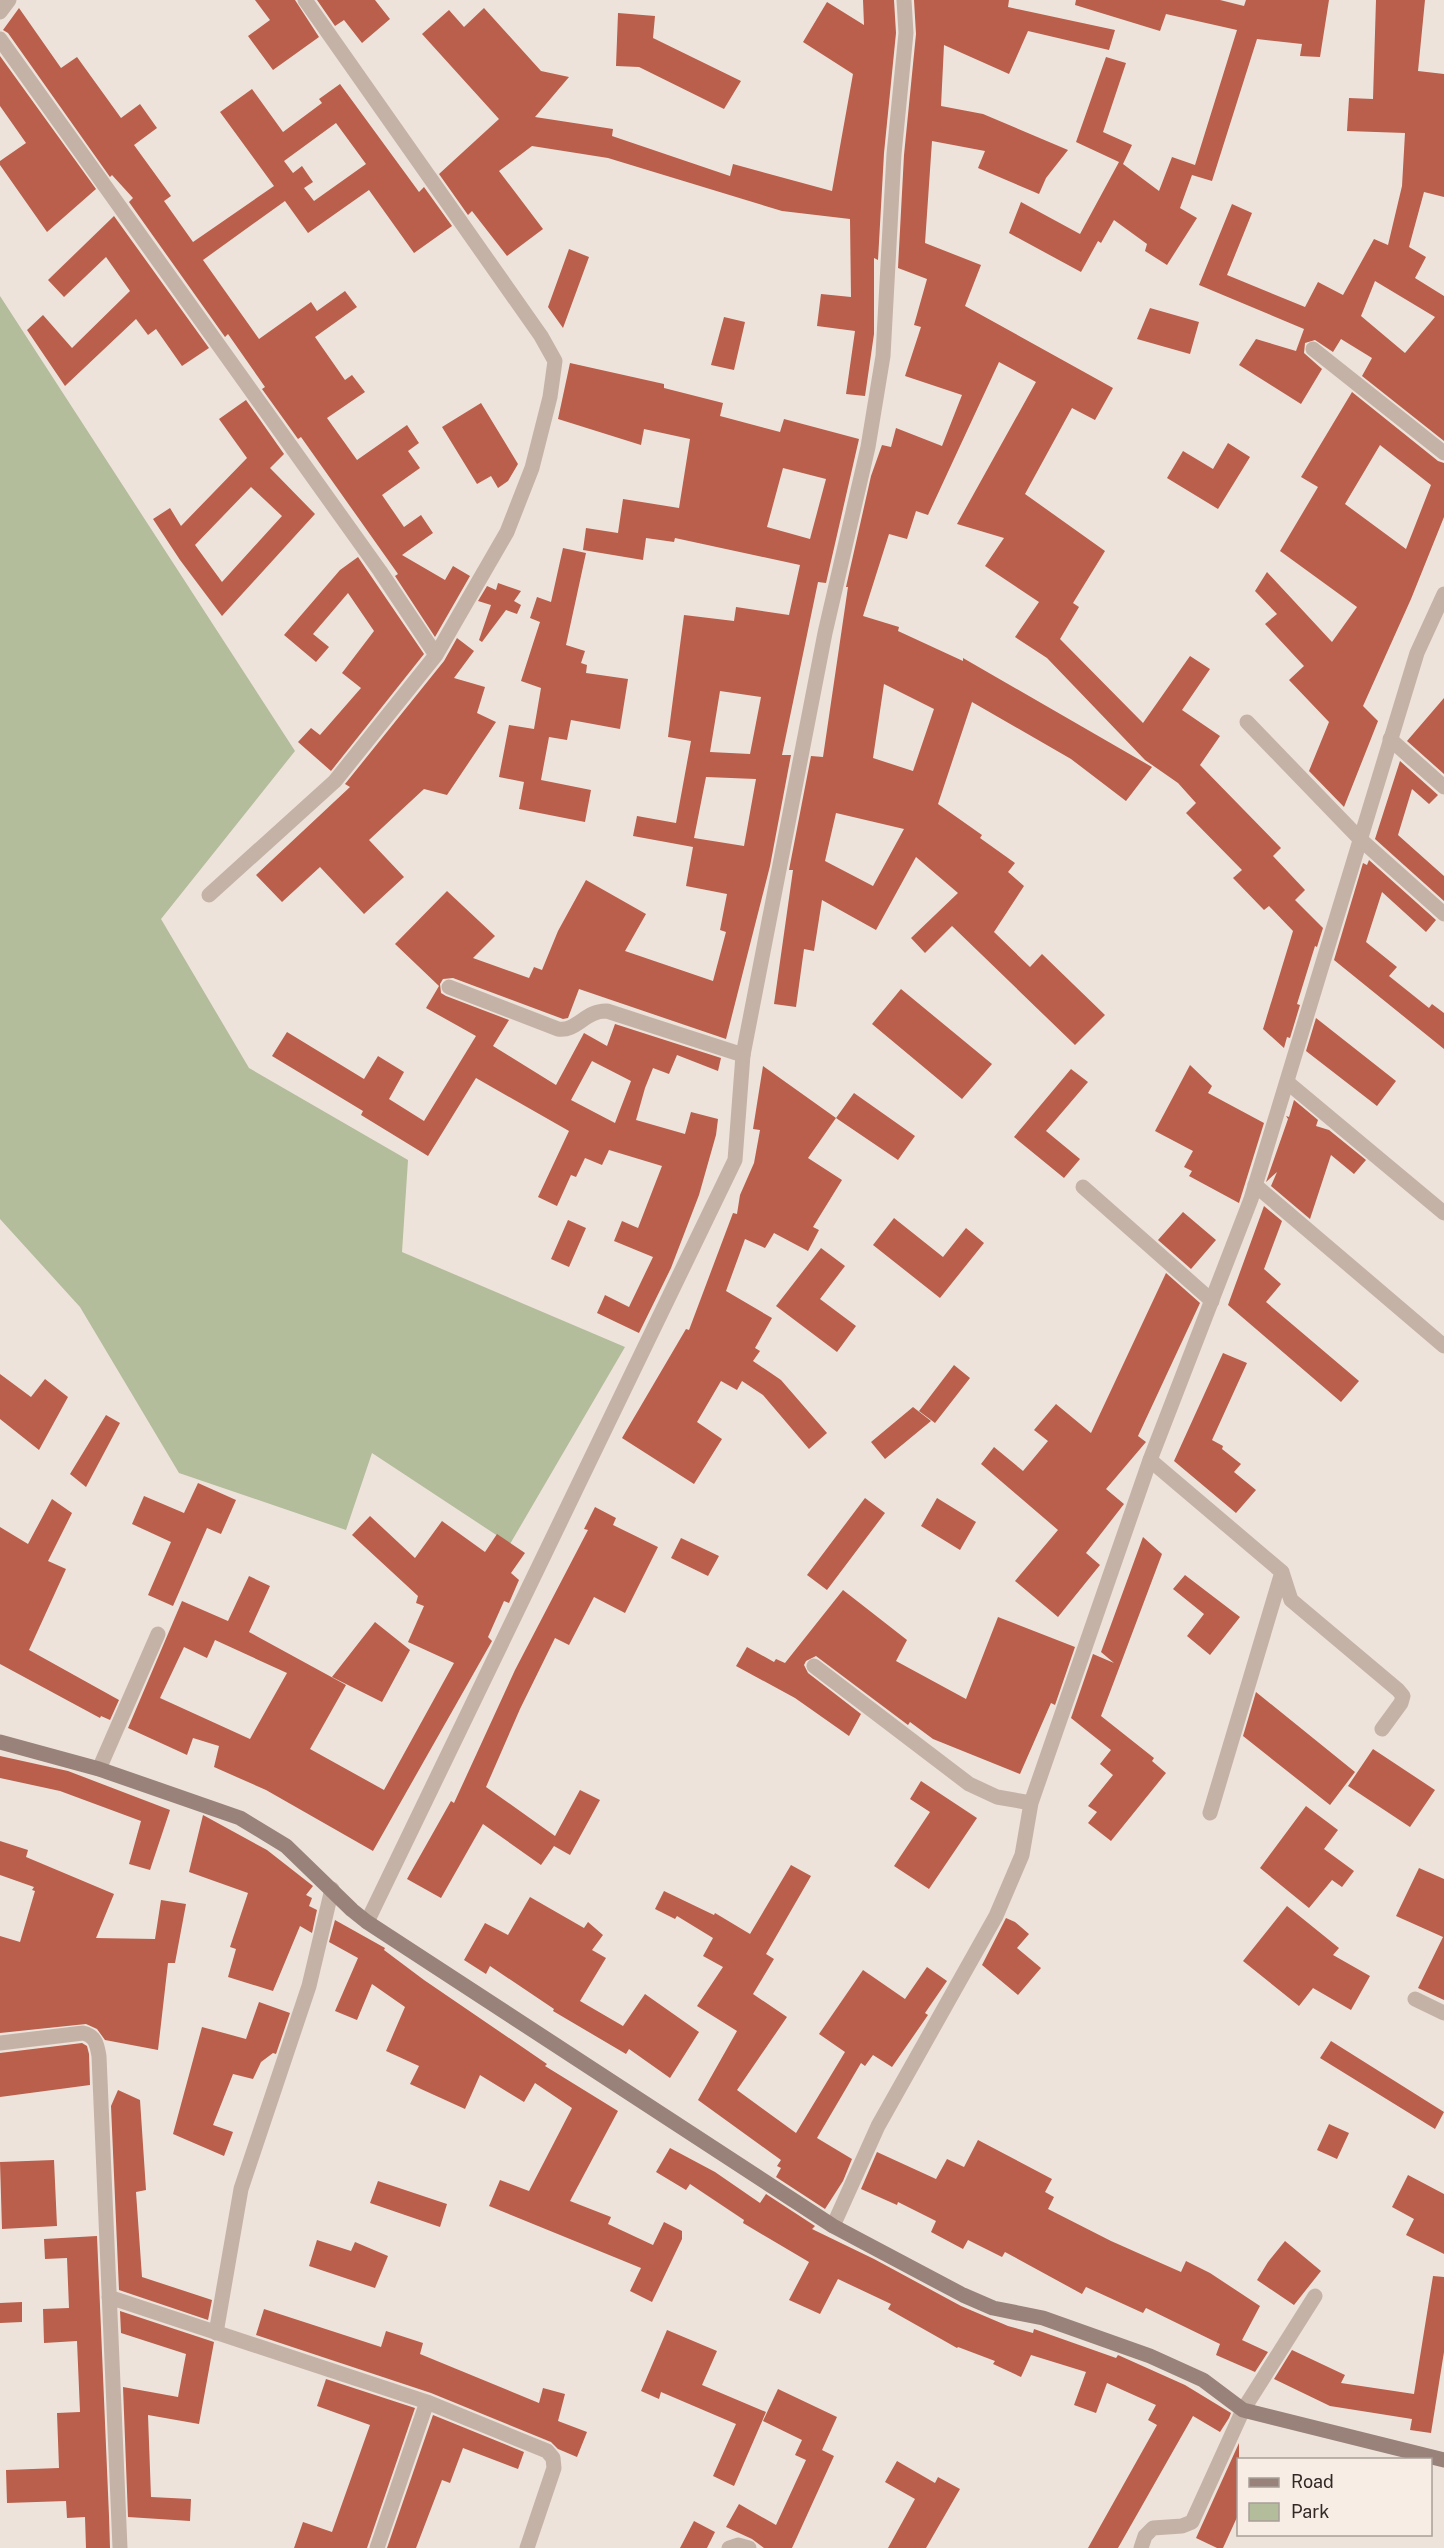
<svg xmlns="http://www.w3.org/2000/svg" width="1444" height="2548" viewBox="0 0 1444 2548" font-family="'Public Sans',sans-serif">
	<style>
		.green { fill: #b3bc9b }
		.building { fill: #b95f4c; fill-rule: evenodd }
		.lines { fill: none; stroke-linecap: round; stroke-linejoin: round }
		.lane { stroke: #c5b2a7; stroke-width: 15 }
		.street { stroke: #c5b2a7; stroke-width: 15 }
		.secondary { stroke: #988279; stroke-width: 15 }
	</style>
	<rect width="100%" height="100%" fill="#eee3da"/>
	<!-- green -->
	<path class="green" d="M0,296L295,751L161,919L249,1068L408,1160L402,1252L625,1347L510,1544L372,1453L346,1530L179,1473L80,1307L0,1219Z"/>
	<!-- building -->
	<path class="building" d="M255,0H295L319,37L273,70L248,36L270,20Z
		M317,0H375L390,19L362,43L344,20L335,26Z
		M863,0H894L896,33L884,153L878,260L874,258V334L865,396L846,394L855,331L817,326L821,294L851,297L850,219L782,211L608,158L532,146L499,171L543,229L507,256L472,211L468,215L439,174L499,119L422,34L449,10L464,27L484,8L541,71L569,77L535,117L613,129L612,136L730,176L733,164L832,191L853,74L803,42L827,2L864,25Z
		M914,0H1009L1008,7L1115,30L1109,50L1028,31L1009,74L944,45L941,106L983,114L1068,150L1046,178L1039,194L978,168L985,151L932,141L925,243L981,265L965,306L1113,388L1095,420L1072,408L1025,494L1105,551L1073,603L1079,607L1060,639L1143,723L1190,656L1210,669L1182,710L1220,736L1200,765L1281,848L1273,856L1305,890L1295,900L1323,928L1317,947L1315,946L1297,1004L1300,1005L1290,1038L1287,1037L1284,1048L1263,1029L1293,931L1269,906L1264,910L1233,878L1242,870L1186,813L1196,803L1178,783L1145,760L1047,658L1015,637L1039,602L985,566L1004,538L957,524L1036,382L999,362L928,515L916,511L907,539L889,534L863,616L899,627L898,631L963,661V658L1152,767L1126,801L1071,759L972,702L938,804L982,835L980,838L1015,863L1008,872L1024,886L994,932L1030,967L1042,954L1105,1015L1075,1045L952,926L925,953L911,938L958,893L916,857L876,930L822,900L814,951L804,949L796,1007L774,1004L793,870H789L811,756L823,757L848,587H846L871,476L882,445L891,447L896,428L942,446L962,395L905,376L921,327L914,325L927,279L898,268L904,155L916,34ZM884,684L934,709L913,771L873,758ZM836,813L904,829L873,886L825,861Z
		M1076,0H1220L1244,6L1246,0H1329L1320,57L1300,56L1302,44L1257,39L1212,181L1192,175L1180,208L1197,218L1167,265L1145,251L1147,244L1114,220L1101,243L1098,241L1081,272L1009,233L1021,202L1080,234L1119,162L1076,142L1106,57L1126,63L1103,132L1132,145L1123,164L1159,191L1172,157L1195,165L1237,30L1166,14L1160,31L1075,5Z
		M1376,0H1425L1418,71L1444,74V197L1424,192L1409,247L1426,257L1415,278L1444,296V441L1362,376L1372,358L1341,339L1333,352L1315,340L1305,343L1304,353L1322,369L1301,404L1239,365L1256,339L1296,351L1304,329L1199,285L1232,204L1252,213L1227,275L1305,307L1318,282L1343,295L1374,239L1388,245L1402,186L1405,133L1347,131L1349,98L1373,99ZM1375,281L1435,317L1405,353L1361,316Z
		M19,8L61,68L77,57L121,118L140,104L157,128L134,145L171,196L164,201L193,242L274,186L220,112L252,89L283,132L322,103L319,99L340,84L419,192L424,187L452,226L414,253L369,190L308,233L285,201L203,260L259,339L311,302L317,311L345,291L357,307L315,337L345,380L352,375L365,392L327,418L357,460L407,425L419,443L408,451L420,468L382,495L404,527L421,515L433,533L402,555L445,580L453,566L470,576L435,637L395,576L398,574L301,437L298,439L262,389L265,387L228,334L225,337L129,202L133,198L112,175L110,177L8,33L3,30ZM336,123L366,164L314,201L304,188L313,182L302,166L293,173L284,161Z
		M618,13L655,16L653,38L741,81L724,109L639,67L616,66Z
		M0,56L96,189L47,232L0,165V161L26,143L0,106Z
		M114,216L209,348L182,366L156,329L148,335L136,319L65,386L27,330L43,315L72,348L130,291L106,257L64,297L48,280Z
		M569,249L589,257L563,328L548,307Z
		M1150,308L1199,322L1190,354L1137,339Z
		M724,317L745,322L734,370L711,365Z
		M570,363L664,384V388L723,403L720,416L780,432L784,419L859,439L826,583L818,582L782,755H791L770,866L726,1039L579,989L568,1018L563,1019L453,978L443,979L440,984L441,993L446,996L509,1020L493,1046L556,1085L584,1033L607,1046L615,1024L721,1058L718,1071L677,1055L669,1074L653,1068L645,1088L636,1120L685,1134L691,1112L718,1119L716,1135L699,1195L671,1268L639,1333L597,1313L605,1295L629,1307L653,1257L614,1241L622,1221L638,1228L662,1166L609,1150L602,1165L585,1158L576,1177L571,1175L557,1206L538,1197L569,1131L476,1078L428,1156L361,1115L363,1111L272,1056L287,1032L364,1079L378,1056L404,1072L389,1099L424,1121L476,1036L426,1008L439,986L395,944L447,891L495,936L473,958L529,978L534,967L542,970L558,931L586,880L646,914L625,951L713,981L726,932L720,930L727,894L686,886L693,847L633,836L637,816L676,823L691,741L668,737L684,615L734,621L736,607L789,615L800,565L675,538L674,542L646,538L643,560L583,550L586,528L618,533L623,499L679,508L690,439L644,429L641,445L558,419ZM783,468L826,479L810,539L767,527ZM720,691L761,697L750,754L710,752ZM706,777L756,779L744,846L694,838ZM592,1061L631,1081L615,1123L571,1100Z
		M1352,392L1438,461L1444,463V517L1411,599L1363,706L1378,721L1344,807L1309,771L1329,722L1289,680L1304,666L1265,624L1277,614L1255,591L1267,572L1332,642L1357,607L1280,551L1318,487L1301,477ZM1380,445L1431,485L1406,549L1345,504Z
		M246,400L284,454L270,468L315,514L222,616L180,560L153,519L170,508L181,526L247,458L219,419ZM251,487L282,516L222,582L195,545Z
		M481,403L518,464L508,481L498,488L491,476L477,484L442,427Z
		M1228,443L1250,457L1218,509L1167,478L1183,451L1213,469Z
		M563,548L586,553L566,645L585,651L581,663L587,665L586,673L628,679L620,729L571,720L567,740L549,737L541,780L591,790L585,822L519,809L524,782L499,777L509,725L534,729L541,688L521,681L540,622L530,618L537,597L551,602Z
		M358,557L424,654L331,771L298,742L311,728L320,735L361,688L342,673L374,631L348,593L313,634L329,647L316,662L284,635L340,570Z
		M498,583L521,591L514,601L521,605L517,614L506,610L482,642L479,640L491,605L478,601L487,586L496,590Z
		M457,638L474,651L454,678L485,687L477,713L496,722L447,795L424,789L369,840L404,877L364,914L320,867L282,902L256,875L350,787L345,784L444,661Z
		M1444,698V774L1407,741Z
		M1400,761L1438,795L1429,804L1412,789L1398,835L1444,876V901L1375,839Z
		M1369,860L1436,920L1426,932L1382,892L1366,942L1397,967L1389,976L1429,1008L1432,1004L1444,1013V1049L1334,960L1363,863L1367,865Z
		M901,989L992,1064L962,1099L872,1024Z
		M1316,1018L1396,1081L1377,1106L1306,1051Z
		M1190,1065L1212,1086L1208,1093L1264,1123L1239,1203L1189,1176L1192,1171L1184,1167L1193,1151L1155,1131Z
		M763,1066L836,1118L808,1158L842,1180L813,1227L819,1230L808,1251L774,1233L765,1248L745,1239L726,1291L772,1318L755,1348L760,1351L753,1361L781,1380L827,1433L809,1449L763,1395L742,1381L737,1390L721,1381L697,1422L722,1439L694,1484L622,1438L686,1329L689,1330L733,1213L737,1214L740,1195L754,1163L760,1130L753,1129Z
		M1071,1069L1088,1082L1046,1131L1080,1159L1064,1178L1014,1137Z
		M854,1093L915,1136L898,1160L836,1118Z
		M1294,1100L1318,1120L1316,1126L1329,1130L1366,1160L1354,1174L1331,1155L1310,1219L1271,1186L1277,1172L1266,1182L1288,1119L1286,1116L1289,1117Z
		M1264,1206L1282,1221L1264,1269L1281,1284L1266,1302L1359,1381L1341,1402L1228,1305Z
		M1183,1212L1216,1240L1191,1269L1158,1240Z
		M894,1218L943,1257L966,1228L984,1243L940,1298L873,1245Z
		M568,1220L586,1228L569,1267L551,1259Z
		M821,1248L845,1266L820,1299L856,1326L837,1352L776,1306Z
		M1166,1273L1200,1303L1138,1436L1146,1442L1106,1489L1124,1504L1086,1553L1100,1565L1058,1617L1015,1581L1058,1530L981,1464L994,1447L1023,1471L1048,1441L1034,1430L1056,1404L1091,1433Z
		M1223,1353L1247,1363L1212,1440L1223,1446L1222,1449L1241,1464L1234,1472L1256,1490L1236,1513L1174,1461Z
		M954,1365L970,1378L935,1423L919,1411Z
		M0,1374L31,1397L45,1379L68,1397L39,1450L0,1419Z
		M913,1407L931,1421L885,1459L871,1442Z
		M106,1415L120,1423L86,1487L70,1474Z
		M198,1483L236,1500L221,1534L207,1528L173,1606L148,1595L171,1542L132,1524L144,1496L184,1513Z
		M865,1498L885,1513L827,1590L807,1575Z
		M937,1498L976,1522L960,1550L921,1526Z
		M52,1499L72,1513L48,1561L66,1569L29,1650L119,1700L110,1720L101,1716L100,1718L0,1664V1527L28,1544Z
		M595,1507L616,1518L613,1525L658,1547L625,1613L594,1597L569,1645L555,1638L520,1709L486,1787L555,1836L580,1790L600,1800L570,1855L554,1846L541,1865L483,1824L441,1898L407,1879L451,1801L454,1803L515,1670L588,1530L584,1529Z
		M370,1516L415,1558L442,1521L485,1552L497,1534L525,1553L511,1573L519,1580L509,1603L504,1601L488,1637L492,1641L373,1851L266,1790L214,1767L219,1746L193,1738L187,1755L128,1728L182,1601L228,1621L249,1576L270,1586L249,1632L346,1685L310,1749L384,1790L454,1663L408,1642L424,1606L416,1603L418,1596L352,1535ZM215,1640L287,1673L250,1739L160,1698L184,1647L207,1658Z
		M1143,1537L1162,1554L1101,1716L1154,1758L1152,1761L1166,1773L1111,1841L1088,1823L1097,1812L1088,1806L1113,1775L1100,1764L1111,1750L1071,1718L1093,1654L1114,1663L1101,1652Z
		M681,1538L719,1556L708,1576L671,1558Z
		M1185,1575L1240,1617L1210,1655L1187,1636L1204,1614L1173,1589Z
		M843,1590L907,1640L896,1661L966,1699L998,1617L1075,1647L1055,1705L1051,1703L1020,1774L933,1739L910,1722L908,1725L816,1656L806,1661L804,1665L808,1673L861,1714L849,1736L795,1698L736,1666L747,1647L774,1662L776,1659L785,1663Z
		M375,1622L410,1650L382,1702L332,1677Z
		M1256,1692L1355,1772L1330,1805L1243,1736Z
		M1373,1749L1435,1790L1410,1827L1348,1786Z
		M0,1756L68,1771L170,1810L150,1870L129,1864L141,1821L60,1791L0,1778Z
		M921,1781L977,1818L929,1889L894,1866L930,1812L910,1799Z
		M1306,1806L1338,1830L1324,1849L1354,1871L1342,1887L1332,1880L1309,1908L1260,1868Z
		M203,1815L267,1850L313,1886L306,1895L312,1898L309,1906L317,1910L312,1933L300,1926L273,1991L228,1977L236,1949L230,1947L248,1893L189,1872Z
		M0,1841L28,1850L26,1857L114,1894L96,1938L155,1939L161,1900L186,1904L175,1963H168L158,2050L105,2040L97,2029L86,2024L0,2033V1936L20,1942L35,1891L32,1890L34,1887L0,1875Z
		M791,1865L811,1876L766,1954L774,1959L753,1994L787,2017L737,2090L796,2133L845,2052L819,2034L863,1970L905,1999L927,1967L947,1981L925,2013L928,2015L892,2067L873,2055L865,2066L861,2063L817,2138L852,2159L843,2181L825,2209L776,2177L781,2168L777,2166L781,2160L698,2100L737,2031L697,2006L723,1967L703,1956L713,1938L677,1916L675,1919L655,1909L664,1891L714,1915L715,1913L750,1934Z
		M1419,1868L1444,1879V2000L1418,1988L1443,1937L1396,1916Z
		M530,1897L584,1928L588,1922L603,1935L592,1950L606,1958L580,2001L623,2026L645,1994L699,2032L670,2078L629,2049L626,2054L553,2011L554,2009L490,1966L486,1974L464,1960L485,1923L508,1935Z
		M1287,1906L1339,1948L1333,1955L1370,1976L1351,2010L1313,1988L1299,2006L1243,1961Z
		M1006,1918L1015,1922L1029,1934L1017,1948L1041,1968L1018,1995L982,1965Z
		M335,1920L385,1948L384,1950L424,1980L547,2064L545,2066L618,2111L570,2201L611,2217L608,2224L653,2245L664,2222L682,2231V2239L652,2302L630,2291L641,2268L489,2206L500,2180L529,2191L572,2108L535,2083L524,2102L480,2075L465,2109L410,2084L419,2066L386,2051L405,2007L372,1984L357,2020L335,2011L358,1958L329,1942Z
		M259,2002L290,2013L276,2054L273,2053L261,2062L253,2079L233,2074L213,2125L233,2132L224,2156L173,2134L202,2027L246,2039Z
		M1331,2041L1444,2112L1435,2129L1320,2058Z
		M82,2043L87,2046L89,2054L90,2085L0,2097V2053Z
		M118,2090L140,2100L146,2190L136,2192L142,2277L212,2300L208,2320L119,2290L111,2106Z
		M1329,2124L1349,2133L1337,2159L1317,2150Z
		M978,2140L1052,2179L1045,2192L1054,2197L1048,2209L1111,2241L1181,2272L1186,2261L1210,2273L1260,2306L1242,2340L1268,2352L1255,2372L1216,2355L1220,2344L1146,2308L1143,2313L1086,2287L1082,2294L1005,2252L1002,2257L968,2240L963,2249L931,2232L936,2221L898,2202L897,2205L861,2189L877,2152L936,2179L947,2159L964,2167Z
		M670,2148L715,2172L760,2203L766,2194L815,2226L812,2229L874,2259L961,2306L1008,2326L1033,2333L1034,2329L1116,2358L1118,2355L1185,2385L1231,2413L1229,2418L1220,2432L1193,2416L1118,2548H1088L1157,2425L1148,2420L1156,2405L1107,2383L1096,2413L1074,2405L1086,2372L1031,2355L1021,2377L993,2364L995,2361L958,2347L957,2348L888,2309L891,2304L838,2279L820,2314L789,2300L809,2262L743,2223L744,2220L690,2184L686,2190L656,2172Z
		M54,2160L57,2226L2,2229L0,2162Z
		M1408,2175L1444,2194V2254L1406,2235L1414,2219L1392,2207Z
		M378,2181L447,2204L440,2227L370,2203Z
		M97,2236L109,2516L110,2548H86L85,2517L67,2518L66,2501L7,2503L6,2470L59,2468L57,2413L80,2412L77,2341L44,2343L43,2309L69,2308L67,2258L45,2259L44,2239Z
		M317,2240L351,2251L355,2242L388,2256L375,2288L309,2266Z
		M1285,2241L1321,2271L1294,2305L1257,2280L1268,2262Z
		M1433,2276L1444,2277V2352L1431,2433L1410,2430L1412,2419L1330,2406L1274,2379L1292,2350L1345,2375L1341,2383L1414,2394Z
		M22,2302V2322L0,2323V2303Z
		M264,2309L381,2347L386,2331L423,2343L420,2354L539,2403L543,2388L565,2394L558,2421L587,2432L577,2457L558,2449L551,2442L431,2393L256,2335Z
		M120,2311L214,2342L199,2424L148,2415L151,2497L191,2499L190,2521L128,2517L123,2387L178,2397L186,2354L121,2333Z
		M667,2330L717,2351L702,2385L766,2412L734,2486L713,2476L736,2424L661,2392L659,2399L641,2391Z
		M326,2379L415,2408L367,2548H294L303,2522L332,2532L370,2425L317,2406Z
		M778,2389L837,2417L822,2450L834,2456L792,2548H764L752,2539L726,2527L739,2504L776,2525L806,2460L795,2455L802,2440L763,2421Z
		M433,2415L524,2452L518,2469L463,2448L450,2483L442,2480L416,2548H387Z
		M1239,2443V2513L1223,2548H1217L1196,2538Z
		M897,2461L935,2483L938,2477L960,2489L926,2548H888L915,2499L885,2482Z
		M694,2521L715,2532L707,2548H680Z"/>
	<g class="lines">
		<!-- lane -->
		<path class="lane" d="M1313,349L1444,453
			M1247,722L1360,839L1444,914
			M1390,739L1444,787
			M449,987L558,1029C577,1032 585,1010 607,1011L743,1055
			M1287,1082L1444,1213
			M1255,1185L1444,1346
			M1083,1187L1212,1301
			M1150,1460L1282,1572L1210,1813
			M1282,1572L1291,1600L1398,1690L1403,1696L1401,1703L1382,1729
			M99,1769L158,1634
			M1415,1999L1444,2013
			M0,2043L83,2033C96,2036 97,2045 99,2056L120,2548
			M109,2297L427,2402L547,2451L553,2458L554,2468L527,2548
			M216,2333L241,2189L309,1986L332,1889
			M377,2548L427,2402
			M729,2548L738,2545L749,2548
			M1141,2548L1145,2536L1153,2528L1182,2526L1192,2522L1243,2410L1315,2296"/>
		<!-- street -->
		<path class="street" d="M0,12L9,0
			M0,39L380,571L436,655
			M209,895L335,781L436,655L507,532L532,468L550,397L555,361L541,336L305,0
			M814,1666L969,1784L997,1797L1031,1803L1022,1855L996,1916L878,2126L833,2226
			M1031,1803L1150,1460L1251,1199L1417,653L1444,594
			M367,1922L735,1160L743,1055L825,633L868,447L883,356L894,154L906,33L904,0"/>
		<!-- secondary -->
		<path class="secondary" d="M0,1742L99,1769L240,1818L286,1846L352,1910L367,1922L833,2226L963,2295L993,2308L1043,2318L1150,2356L1203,2380L1243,2410L1444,2460"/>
	</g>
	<!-- legend -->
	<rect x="1237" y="2458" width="195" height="78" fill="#f7ede5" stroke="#a89f99" stroke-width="1.5"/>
	<rect x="1249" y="2478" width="30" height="9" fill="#988279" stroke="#a89f99" stroke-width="1.5"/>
	<text x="1291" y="2488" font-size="18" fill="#322927">Road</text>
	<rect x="1249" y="2503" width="30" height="18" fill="#b3bc9b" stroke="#a89f99" stroke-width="1.5"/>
	<text x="1291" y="2518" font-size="18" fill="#322927">Park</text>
</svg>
